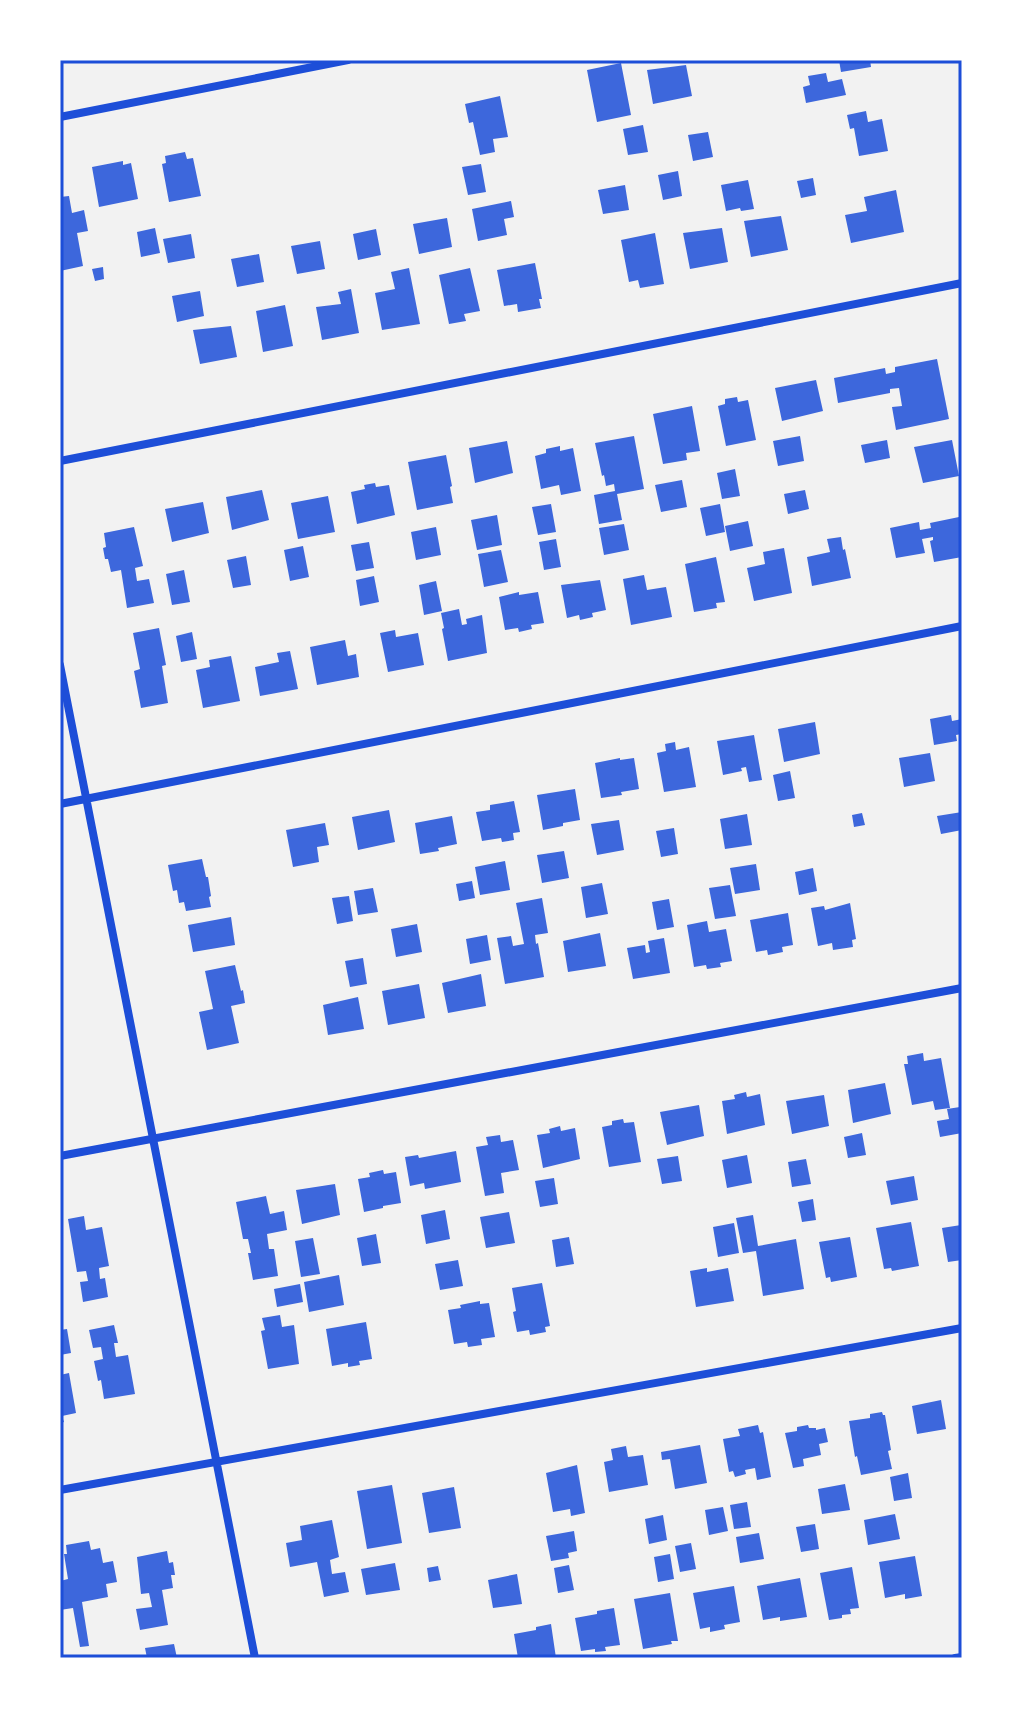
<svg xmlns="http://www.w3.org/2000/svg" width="1022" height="1718" viewBox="0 0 1022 1718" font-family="Lato,sans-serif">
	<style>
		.building { fill: #3d67dc }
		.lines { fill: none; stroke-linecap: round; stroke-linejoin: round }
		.minor { stroke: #1d4ed8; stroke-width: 8 }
		.neatline { fill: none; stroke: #1d4ed8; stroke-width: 3 }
	</style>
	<rect width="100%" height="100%" fill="#f2f2f2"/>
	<!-- building -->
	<path class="building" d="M839,60H870L871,67L841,72Z
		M621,63L631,115L597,122L587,70Z
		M686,65L692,96L653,104L647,70Z
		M826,73L828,82L842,79L846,95L806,103L803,87L810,85L808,76Z
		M500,96L508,137L493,139L495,152L480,155L473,122L469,123L465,104Z
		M866,111L868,122L882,119L888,151L859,156L854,128L850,129L847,115Z
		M643,125L648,152L628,155L623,129Z
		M708,132L713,157L693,161L688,135Z
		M185,152L187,159L193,158L201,196L169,202L162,164L166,163L165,156Z
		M123,161V165L131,163L138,199L99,207L92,167Z
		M481,164L486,192L468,195L462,167Z
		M678,171L682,196L663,200L658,175Z
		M813,178L816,195L801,198L797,181Z
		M748,180L754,209L741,211L740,208L726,211L721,185Z
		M625,185L629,210L603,214L598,190Z
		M896,190L904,232L851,243L845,215L867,211L864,197Z
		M69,196L72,213L84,210L88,231L77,233L83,266L60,271V197Z
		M511,201L514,217L504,219L507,235L478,241L472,209Z
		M781,216L788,250L751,257L744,221Z
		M447,218L452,247L419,254L413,224Z
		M155,228L160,253L141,257L137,232Z
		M722,228L728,262L690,269L683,233Z
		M376,229L381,255L358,260L353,234Z
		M655,233L664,284L640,288L638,280L629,282L621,240Z
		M191,234L195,258L168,263L163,239Z
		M320,241L325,269L297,274L291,246Z
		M259,254L264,282L237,287L231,259Z
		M535,263L542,299H539L541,308L518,312L517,304L504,306L497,270Z
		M103,267L104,279L95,281L92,269Z
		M409,268L420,324L382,330L375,293L395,289L391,272Z
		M470,268L480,311L464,314L466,321L449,324L439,275Z
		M351,289L359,333L322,340L316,307L341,304L338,292Z
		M200,291L204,316L177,322L172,296Z
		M285,305L293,346L263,352L256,311Z
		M231,326L237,357L200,364L193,330Z
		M937,359L949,419L896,430L892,407L902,406L899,388L890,389V393L838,403L834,378L885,368L886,374L895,372V367Z
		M816,380L823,411L782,421L775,388Z
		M737,397L738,402L748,400L756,440L726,446L718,406L725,404V399Z
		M692,406L700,451L686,453L687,460L663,464L653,414Z
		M634,436L644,489L617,494L622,520L599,524L594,495L615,491L614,484L606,486L604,475L602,476L595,443Z
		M800,436L804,461L778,466L773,441Z
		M887,440L890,458L865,463L861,445Z
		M952,440L959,476L923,483L914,447Z
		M507,441L513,473L475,483L469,448Z
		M560,446V451L573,448L581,491L561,495L559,485L541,489L535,456L546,453V449Z
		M446,455L452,486L450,487L453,503L417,510L408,462Z
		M735,469L740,496L722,499L717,473Z
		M682,480L687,507L661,512L655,485Z
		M375,483L376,487L389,485L395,515L357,524L351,492L365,489L364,485Z
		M262,490L269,520L232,530L226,497Z
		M805,490L809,509L788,514L784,494Z
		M328,496L335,532L298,539L291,503Z
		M203,502L209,533L172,542L165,509Z
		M551,504L556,532L538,535L532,507Z
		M720,504L725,532L706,536L700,508Z
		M497,515L502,545L477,550L471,520Z
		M959,517L962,532V557L934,562L930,541L933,540V537L922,539L925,553L896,558L890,528L919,522L920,530L931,528L930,523Z
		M748,521L753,546L730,551L725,526Z
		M624,524L629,550L604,555L599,528Z
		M134,527L143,566L135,568L137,581L149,579L154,603L127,608L121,570L111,572L108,559H105L103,548L106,547L104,533Z
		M436,527L441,555L416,560L411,532Z
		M841,537L843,550L845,549L851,578L812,586L807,557L830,552L827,539Z
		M556,539L561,567L544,570L539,542Z
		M369,542L374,568L356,571L351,545Z
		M303,546L309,577L290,581L284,550Z
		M784,548L792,593L754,601L747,568L765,564L763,552Z
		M501,550L508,582L484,587L478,554Z
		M246,556L251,585L233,588L227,560Z
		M716,557L725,602L716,603L717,608L694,612L685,564Z
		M184,570L190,602L172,605L166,574Z
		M644,575L647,590L666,587L672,617L631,625L623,579Z
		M374,576L379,602L360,606L356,580Z
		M600,580L606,610L592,613L593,617L580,620L579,615L567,618L561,585Z
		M436,581L442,611L424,615L419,585Z
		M519,592V595L538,592L544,623L531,625L532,629L519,632L518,628L505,630L499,597Z
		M459,609L462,625L467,624L466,619L482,615L487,653L448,661L442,629L444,628L441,613Z
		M159,628L166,665L162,666L168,703L141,708L134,671L140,669L133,633Z
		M395,630L396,637L418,633L424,665L388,672L380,633Z
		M192,632L197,659L181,662L176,636Z
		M345,640L348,656L356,654L359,677L317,685L310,647Z
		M290,651L298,689L260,696L255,667L279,662L277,653Z
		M231,656L240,701L203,708L196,670L210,667L209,660Z
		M951,715L952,721L962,719V734L956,735L957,741L934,745L930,719Z
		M815,722L820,754L784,762L778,729Z
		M754,735L762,780L749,782L746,767L741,768L742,771L723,775L717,741Z
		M675,742L676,750L689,747L696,787L664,792L657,753L666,751L665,744Z
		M930,753L935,781L904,787L899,758Z
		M620,758V760L634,758L639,789L621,792L622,795L601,798L595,763Z
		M790,771L795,798L778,801L773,775Z
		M575,789L580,820L563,823V826L543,830L537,795Z
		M514,801L520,832L513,833L514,840L502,842L501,838L482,841L476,812L490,810V805Z
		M389,810L395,842L358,850L352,817Z
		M962,812V830L941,834L937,816Z
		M862,813L865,825L854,827L852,815Z
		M747,814L752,845L725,849L720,819Z
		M452,816L457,844L438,848L439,851L420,854L415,823Z
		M619,820L624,850L597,855L591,824Z
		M325,823L329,845L317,847L319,862L293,867L286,830Z
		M674,828L678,854L661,857L656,831Z
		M564,851L569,878L542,883L537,855Z
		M202,859L206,877H208L211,896L209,897L211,907L186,911L184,902L179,903L177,890L173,891L168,865Z
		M505,861L510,890L480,895L475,867Z
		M756,864L760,890L735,894L730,868Z
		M813,868L817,891L799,895L795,872Z
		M472,881L475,898L459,901L456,884Z
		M602,883L608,914L586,918L581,887Z
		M730,885L736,916L715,919L709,888Z
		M373,888L378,912L358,915L354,891Z
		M349,896L353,921L337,924L332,898Z
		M542,898L548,933L535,935L536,944L538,943L544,977L505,984L497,938L511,936L513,946L524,944L516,903Z
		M669,899L674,927L657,930L652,902Z
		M850,903L856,939L852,940L853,947L833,950L832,943L818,946L811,908L824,906L825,910Z
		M788,913L793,945L782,947L783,952L768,955L767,950L756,952L750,920Z
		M231,917L235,945L193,952L188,925Z
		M707,921L709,932L726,929L732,961L720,963L721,967L707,969L706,965L694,967L687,925Z
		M417,924L422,952L396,957L391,929Z
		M600,933L606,966L568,972L563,941Z
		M487,935L491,960L470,964L466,939Z
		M664,938L670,973L633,979L627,948L645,945L646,953L650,952L648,941Z
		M363,958L367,984L350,987L345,961Z
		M235,965L241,991L243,990L245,1003L231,1006L239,1043L207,1050L199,1012L213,1009L205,971Z
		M481,974L486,1006L448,1013L442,983Z
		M419,984L425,1018L388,1025L382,991Z
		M358,997L364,1029L328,1035L323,1005Z
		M923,1053L924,1061L941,1058L950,1108L935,1110L933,1101L912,1105L904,1064H908L907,1056Z
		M885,1083L891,1114L853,1123L848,1090Z
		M746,1092L747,1097L760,1094L765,1125L727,1134L722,1101L735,1099L734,1095Z
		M824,1095L829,1126L792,1134L786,1101Z
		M699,1105L704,1136L667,1145L660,1112Z
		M960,1107L962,1133L940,1137L937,1121L949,1119L947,1109Z
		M623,1119L624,1123L634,1122L641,1162L609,1167L602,1127L612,1125V1121Z
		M560,1126L561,1131L575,1128L580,1159L543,1168L537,1135L550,1133L549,1129Z
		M862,1133L866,1155L848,1158L844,1137Z
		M500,1135L501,1142L513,1140L519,1170L501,1173L504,1193L485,1196L476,1147L488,1145L486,1137Z
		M456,1151L461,1182L425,1189L424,1183L410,1186L405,1157L418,1155L419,1158Z
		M747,1155L752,1183L727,1188L722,1160Z
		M678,1156L682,1181L662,1184L657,1159Z
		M806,1159L811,1184L792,1187L788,1162Z
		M383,1170L384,1174L396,1172L401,1203L383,1206V1208L364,1212L358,1179L370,1177L369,1173Z
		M914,1176L918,1200L891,1205L886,1181Z
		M554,1178L558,1204L540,1207L535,1181Z
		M335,1184L340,1215L302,1224L296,1190Z
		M266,1196L270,1214L284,1211L287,1230L267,1234L269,1249H274L278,1276L253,1280L248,1253H251L248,1239H243L236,1202Z
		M813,1199L816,1220L802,1222L798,1202Z
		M445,1210L450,1239L426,1244L421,1215Z
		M509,1212L515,1243L486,1248L480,1217Z
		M753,1215L758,1246L796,1239L804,1289L763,1296L756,1251L743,1253L736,1218Z
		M84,1216L86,1230L102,1227L109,1266L99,1268L100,1279L105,1278L108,1297L83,1302L80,1282L88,1281L86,1271L77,1272L68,1219Z
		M911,1222L919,1266L892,1271L891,1268L884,1269L876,1228Z
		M734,1223L739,1253L718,1257L713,1227Z
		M961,1225L962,1260L948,1262L942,1228Z
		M376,1234L381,1263L362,1266L357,1238Z
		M569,1237L574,1264L556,1267L552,1240Z
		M850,1237L857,1277L831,1282L830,1277L826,1278L819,1242Z
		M313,1238L320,1274L301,1277L295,1241Z
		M458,1260L463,1286L440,1290L435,1264Z
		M707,1268V1272L728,1268L734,1301L696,1307L690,1271Z
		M339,1275L344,1305L309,1312L304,1282Z
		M542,1283L550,1326L545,1327L546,1332L530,1335L529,1330L517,1332L513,1312L516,1311L512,1288Z
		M300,1284L303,1302L277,1307L274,1289Z
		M480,1301V1304L489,1303L495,1337L481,1339L482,1345L468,1347L467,1342L454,1344L448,1310L461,1308L460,1305Z
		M280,1315L282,1327L294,1325L299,1364L268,1369L261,1331L265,1330L262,1318Z
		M366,1322L372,1359L359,1361L360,1365L348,1367V1363L332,1366L326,1329Z
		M114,1325L118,1343H114L116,1357L128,1355L135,1394L104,1399L101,1380L98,1381L94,1361L103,1359L101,1347L93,1348L89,1330Z
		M67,1329L71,1353L60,1355V1330Z
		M69,1373L76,1413L62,1416L64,1422L60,1423V1375Z
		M941,1400L946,1429L917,1434L912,1406Z
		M882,1412L883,1415H885L891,1450L888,1451L892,1469L861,1475L857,1456L855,1457L849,1421L870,1418V1414Z
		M758,1425L760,1433L763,1432L771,1477L757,1480L755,1468L745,1470L746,1474L735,1477L733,1471L729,1472L723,1439L740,1436L738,1429Z
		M808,1425L809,1428H816V1430L825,1428L828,1442L819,1444L821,1455L803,1459L804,1466L793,1468L785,1433L797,1431V1427Z
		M700,1445L707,1483L675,1489L670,1459L662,1460L661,1452Z
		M626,1446L628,1457L643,1455L648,1485L609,1492L604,1462L613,1460L611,1449Z
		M577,1465L585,1513L571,1516L570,1509L553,1512L546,1473Z
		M908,1473L912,1498L894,1501L890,1477Z
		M845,1484L850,1510L822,1514L818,1489Z
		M392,1485L402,1543L367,1549L357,1491Z
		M454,1487L461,1528L429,1533L422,1493Z
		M747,1502L751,1527L734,1529L730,1505Z
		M723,1507L728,1531L709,1535L705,1510Z
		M895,1514L900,1539L868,1545L864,1520Z
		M663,1515L667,1540L649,1544L645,1519Z
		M332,1520L339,1557L330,1560L332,1574L345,1572L349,1592L324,1597L317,1562L290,1567L286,1543L302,1540L300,1526Z
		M815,1524L819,1549L801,1552L796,1527Z
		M574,1531L577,1551L568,1553L569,1558L551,1561L546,1536Z
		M759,1533L764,1559L740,1563L736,1537Z
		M89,1541L91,1550L100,1548L103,1563L113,1561L117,1582L106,1584L108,1597L82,1602L89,1646L80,1647L73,1608L60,1610V1581L68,1579L64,1554H67L66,1545Z
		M691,1543L696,1569L680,1572L675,1546Z
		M167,1551L169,1563L173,1562L175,1575H171L173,1588L162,1590L168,1625L140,1630L136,1609L152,1607L149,1593L141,1594L137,1557Z
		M670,1554L674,1579L658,1582L654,1557Z
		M915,1556L922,1596L905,1599V1594L885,1598L879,1562Z
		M395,1563L400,1590L366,1595L361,1569Z
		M569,1565L574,1590L558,1593L554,1568Z
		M438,1566L441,1580L429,1582L427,1568Z
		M852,1567L859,1608L850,1609L851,1614L842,1615V1618L829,1620L820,1573Z
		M517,1574L522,1604L493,1608L488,1580Z
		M800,1578L807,1617L780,1621V1617L763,1620L757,1586Z
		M734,1586L740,1622L724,1625L725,1629L710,1632V1627L700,1629L693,1593Z
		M670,1593L678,1641H671L672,1644L643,1649L634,1599Z
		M614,1608L620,1645L605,1647L606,1651L595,1652V1649L581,1651L575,1618L597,1614V1611Z
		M551,1624L556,1658H518L514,1634L536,1630V1627Z
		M174,1644L177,1658H147L145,1648Z"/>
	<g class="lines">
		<!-- minor -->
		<path class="minor" d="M60,117L348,60
			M60,461L962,283
			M60,665L255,1658
			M60,804L962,626
			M60,1156L962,988
			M60,1490L962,1328
			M955,1658L962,1657"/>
	</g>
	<!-- border -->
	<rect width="1022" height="1718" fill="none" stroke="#ffffff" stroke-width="124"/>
	<rect x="62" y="62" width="898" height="1594" class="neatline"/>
</svg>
